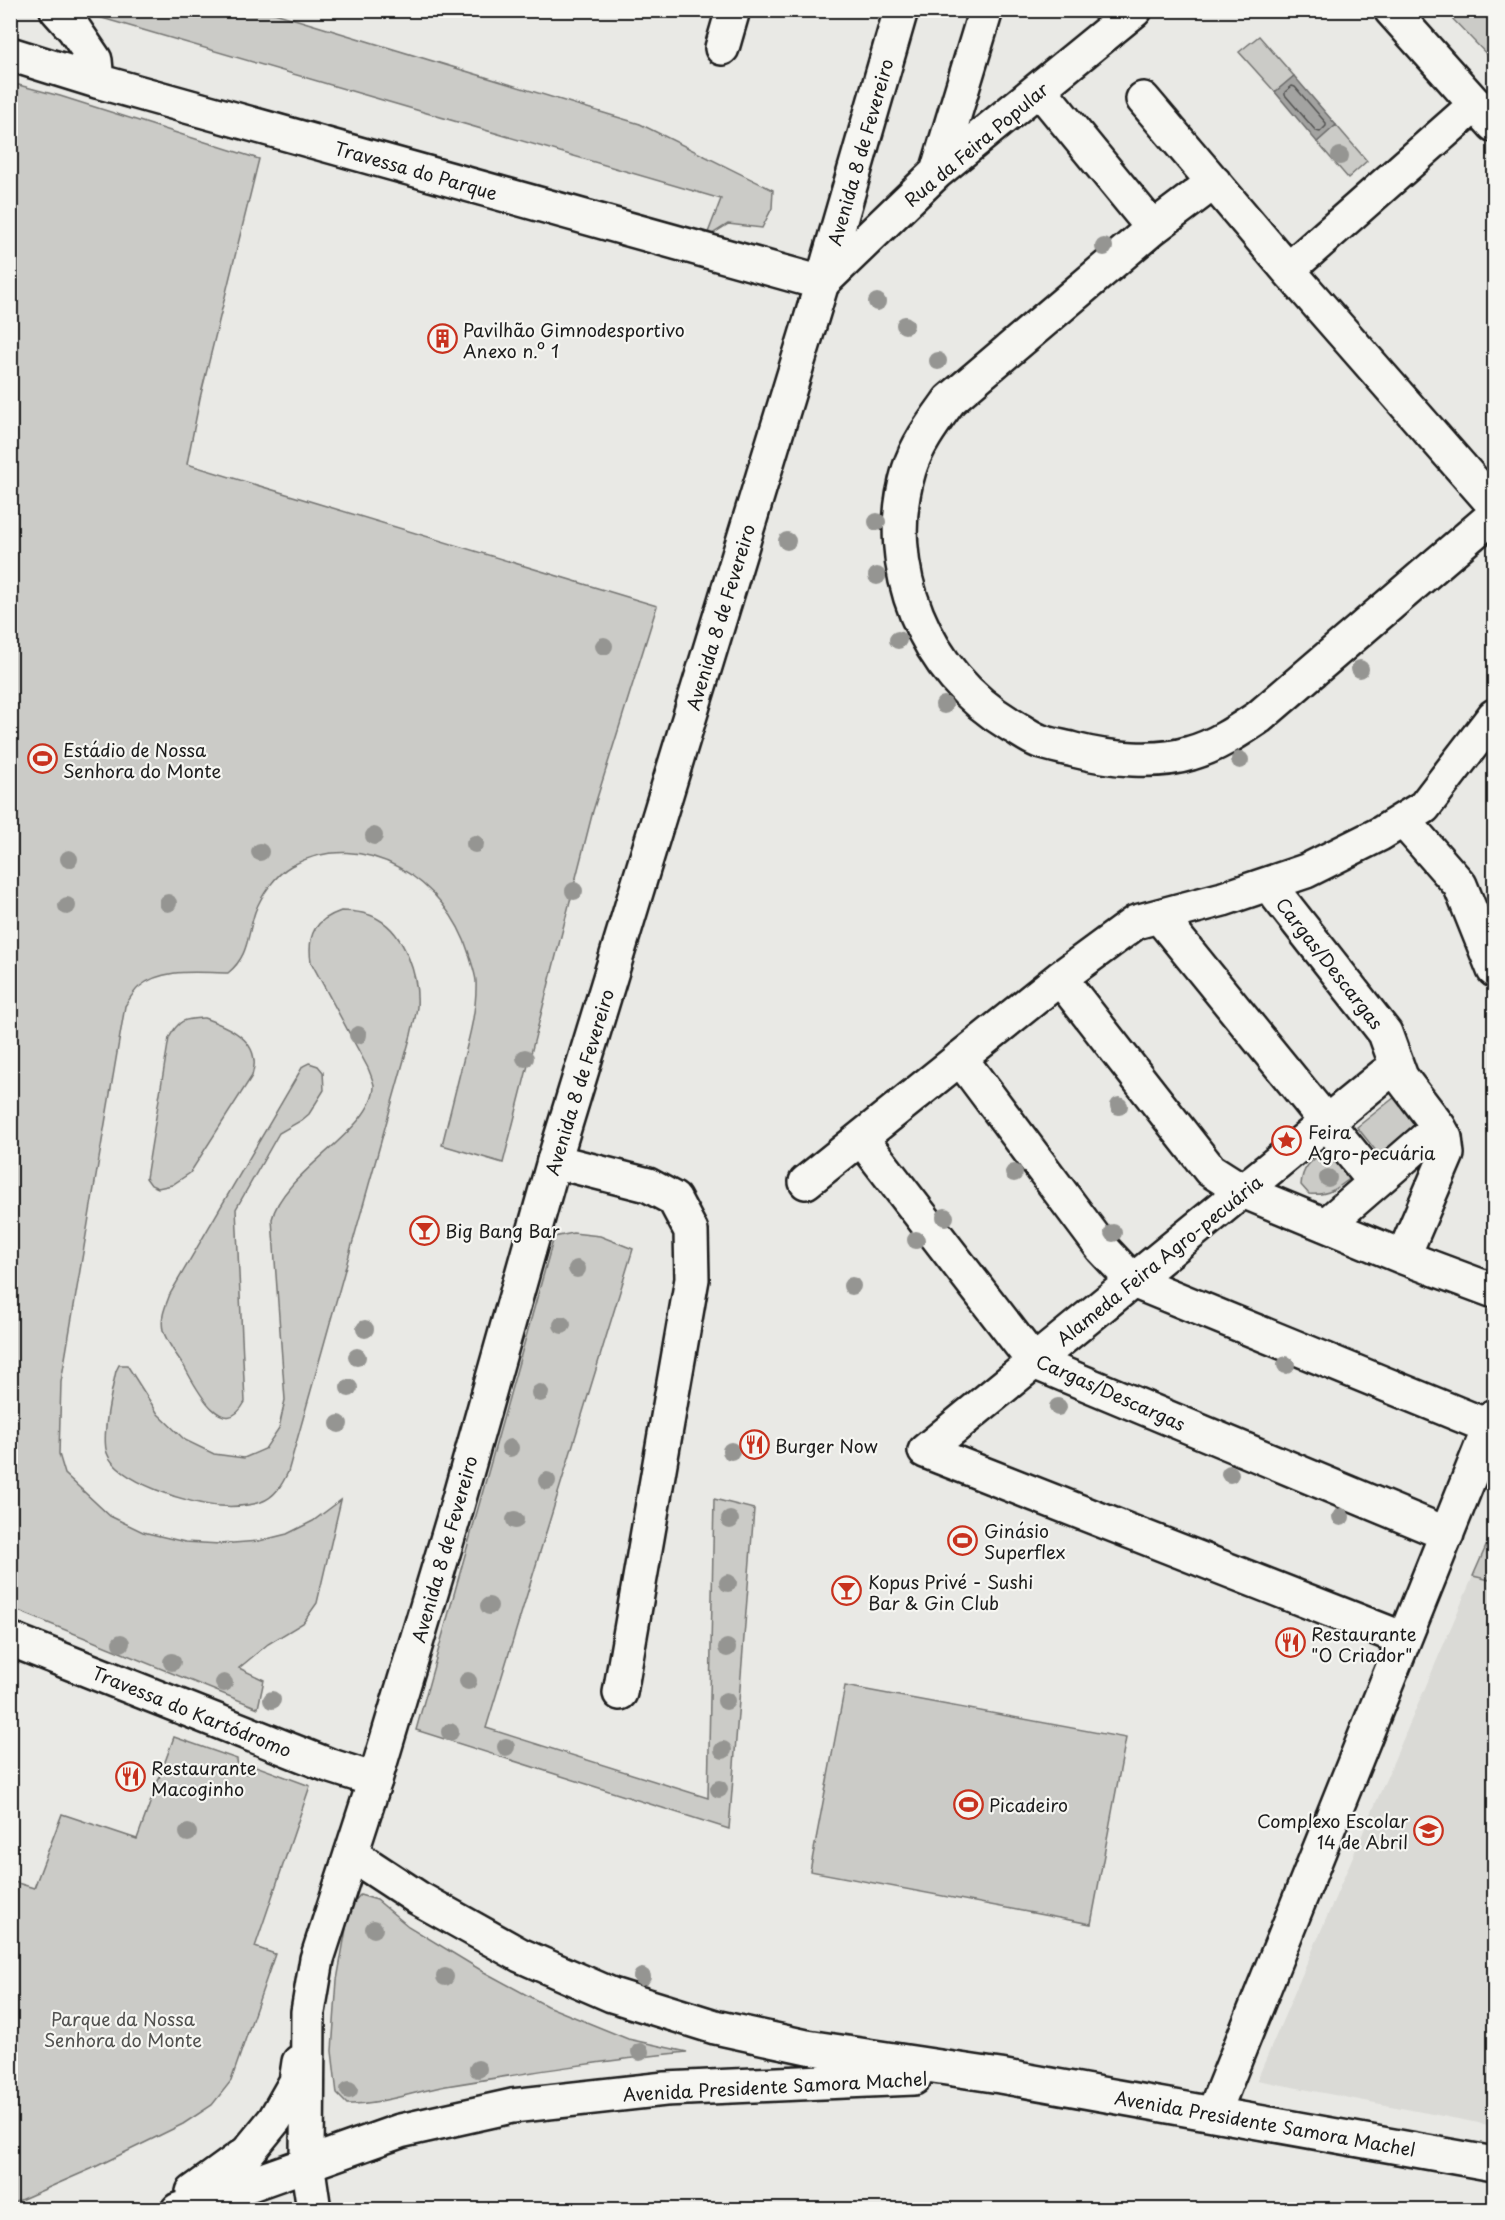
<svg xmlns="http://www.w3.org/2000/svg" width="1505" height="2220" viewBox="0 0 1505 2220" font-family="'Playpen Sans',sans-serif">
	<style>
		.built { fill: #dadad6 }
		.green { fill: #cbcbc7; stroke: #747472; stroke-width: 1.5 }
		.water { fill: #a3a3a1; stroke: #6d6d6c; stroke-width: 1.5 }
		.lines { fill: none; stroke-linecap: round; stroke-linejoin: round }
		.shore { stroke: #525251; stroke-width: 1.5 }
		.minor-casing { stroke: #1c1c1c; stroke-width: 38 }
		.major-casing { stroke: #1c1c1c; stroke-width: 38 }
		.minor { stroke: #f6f6f2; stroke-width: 33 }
		.major { stroke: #f6f6f2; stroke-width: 33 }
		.tree { fill: #959592 }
		.labels { text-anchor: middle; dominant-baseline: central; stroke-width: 4.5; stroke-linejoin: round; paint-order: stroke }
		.street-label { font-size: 18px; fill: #1c1c1c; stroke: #f6f6f2 }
		.poi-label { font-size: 18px; fill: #1c1c1c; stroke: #f6f6f2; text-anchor: start }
		.park-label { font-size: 18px; fill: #51514f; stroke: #f6f6f2 }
	</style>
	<rect width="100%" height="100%" fill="#e9e9e5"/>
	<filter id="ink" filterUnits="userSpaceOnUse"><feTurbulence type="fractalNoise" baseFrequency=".0167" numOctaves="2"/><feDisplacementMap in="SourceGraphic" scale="12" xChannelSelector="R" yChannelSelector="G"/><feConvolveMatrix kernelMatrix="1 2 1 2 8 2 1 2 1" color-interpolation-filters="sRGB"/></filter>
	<g filter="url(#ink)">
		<!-- built -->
		<path class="built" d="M1494,1528V2126L1257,2080L1473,1576Z"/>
		<!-- green -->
		<path class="green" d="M78,11H268L640,124L773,190L772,208L762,228L728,224L706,238L721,199Z
			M1450,11H1494V62L1447,13Z
			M1259,36L1294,76L1275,92L1239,52Z
			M11,83L60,96L259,159L200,398L187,464L657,606L593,811L503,1163L442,1145C449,1117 456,1089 463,1061C470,1035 477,1008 476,981C475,972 471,962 469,954C447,881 364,826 291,866C275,875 261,896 255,912C247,936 249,956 228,973C200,973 163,967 139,987C134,991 129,1000 125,1006L61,1382L59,1454L65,1474L110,1516L143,1532L185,1542L220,1544L259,1541L287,1534L313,1521L341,1500L317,1603L303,1623L268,1644L239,1668L264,1680L258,1708L11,1608Z
			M1336,125L1367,161L1348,178L1317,142Z
			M341,911C354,911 367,912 378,919C405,934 419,977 417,1007C416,1016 413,1025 411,1035L288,1472C282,1485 275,1497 261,1502C248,1506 233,1507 220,1506C192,1505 117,1482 107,1453C101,1436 112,1390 116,1371L119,1365H127L158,1414L185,1440L214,1454L244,1458L265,1449L279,1428L285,1400L272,1219C283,1171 375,1130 374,1085C373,1080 370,1073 368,1068L311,962C307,934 315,920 341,911Z
			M204,1018C223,1025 253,1036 254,1061C255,1065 253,1071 252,1076L190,1173L172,1185L158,1188L151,1185L146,1178L169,1038C179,1019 184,1019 204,1018Z
			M309,1063L318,1066L323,1072L324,1090L309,1114L302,1120L279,1133L236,1209L245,1402C223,1443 195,1386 184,1366C177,1355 166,1342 163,1330C160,1317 166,1305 170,1294L303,1066Z
			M1395,1097L1418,1126L1380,1156L1357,1127Z
			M1329,1148L1352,1177C1338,1188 1328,1196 1309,1194L1301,1185C1302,1165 1314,1159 1329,1148Z
			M573,1233L600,1236L633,1249L486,1728L708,1798L714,1499L754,1509L729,1829L416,1730L554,1237Z
			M1494,1528V1581L1473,1576Z
			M845,1686L1126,1738L1091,1924L810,1871Z
			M174,1737L237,1759L238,1770L247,1774L256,1766L310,1786L255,1947L275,1954L231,2081L212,2105L183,2124L91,2169L11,2204V1881L34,1888L62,1814L137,1839Z
			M360,1895L377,1900L408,1926L484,1972L547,2006L628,2039L687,2052C606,2060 526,2073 446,2086C413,2092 381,2105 347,2104L337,2094L332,2051L337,1980L350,1906Z"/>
		<!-- water -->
		<path class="water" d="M1294,76L1336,125L1317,142L1275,92Z"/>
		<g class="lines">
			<!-- shore -->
			<path class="shore" d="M1292,86L1295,87L1326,123V126L1320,132L1316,131L1285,95V92Z"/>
			<defs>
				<path id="minor" d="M57,10L74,29L95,60L97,81
					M1391,10L1494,125
					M722,48L733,10
					M10,54L97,81L822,283L937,172L1135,10
					M1040,90L1153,228
					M1143,99L1288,270L1494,505
					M937,172L986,10
					M1214,182L1153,228L950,400C934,422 917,444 909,470C880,567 925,674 1011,725C1020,730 1029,737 1039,741C1050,745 1063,747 1074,750C1109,759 1156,764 1191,753C1216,746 1238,731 1259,717L1494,515
					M1288,270L1476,104
					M1403,820L1460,885L1494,970
					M1268,884L1385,1033L1401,1077
					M1159,916L1375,1182
					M1060,978L1210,1170L1243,1191L1403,1257L1494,1291
					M960,1058L1102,1248L1133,1281L1490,1427
					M861,1138L1034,1362L1447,1534
					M554,1161L648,1185L674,1199L691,1231L692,1279L620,1693
					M806,1182L1060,978L1136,922L1223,899L1306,871L1380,834L1424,807L1494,716
					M1326,1225L1439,1127L1401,1077L1394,1072L1384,1075L925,1451L1404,1639
					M1403,1257L1447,1154L1445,1138L1439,1127
					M10,1639L328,1765L375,1780
					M1214,2112L1494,1416"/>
				<path id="major" d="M351,1854L418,1898L520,1955L612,1995L715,2027L807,2047L1000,2076L1494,2164
					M193,2192L248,2152L275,2119L296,2082L299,2062
					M178,2210L400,2131L512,2106L665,2089L914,2078
					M314,2210L307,2162L308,2012L317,1959L375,1780L453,1520L554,1161L822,283L901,10"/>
			</defs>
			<!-- minor casing -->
			<use href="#minor" class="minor-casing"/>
			<!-- major casing -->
			<use href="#major" class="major-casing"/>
			<!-- minor -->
			<use href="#minor" class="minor"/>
			<!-- major -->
			<use href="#major" class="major"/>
		</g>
		<!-- trees -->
		<g class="tree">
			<circle cx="1340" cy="156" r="9"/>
			<circle cx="1104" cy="247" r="9"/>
			<circle cx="877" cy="302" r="9"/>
			<circle cx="905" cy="325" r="9"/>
			<circle cx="938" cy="361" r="9"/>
			<circle cx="877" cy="522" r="9"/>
			<circle cx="787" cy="541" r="9"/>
			<circle cx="877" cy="576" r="9"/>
			<circle cx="898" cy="640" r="9"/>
			<circle cx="604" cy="646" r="9"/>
			<circle cx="1360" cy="669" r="9"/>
			<circle cx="944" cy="705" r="9"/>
			<circle cx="1240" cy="760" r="9"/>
			<circle cx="374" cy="836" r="9"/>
			<circle cx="475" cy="844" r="9"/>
			<circle cx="260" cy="852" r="9"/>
			<circle cx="69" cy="859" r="9"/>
			<circle cx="574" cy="891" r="9"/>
			<circle cx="168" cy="903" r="9"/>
			<circle cx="67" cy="906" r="9"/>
			<circle cx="358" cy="1035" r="9"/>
			<circle cx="525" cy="1058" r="9"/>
			<circle cx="1119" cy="1106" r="9"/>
			<circle cx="1014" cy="1173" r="9"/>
			<circle cx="1328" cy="1178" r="9"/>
			<circle cx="945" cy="1217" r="9"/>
			<circle cx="1113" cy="1233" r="9"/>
			<circle cx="916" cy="1240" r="9"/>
			<circle cx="577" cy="1269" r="9"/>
			<circle cx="852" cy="1286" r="9"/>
			<circle cx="562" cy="1325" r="9"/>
			<circle cx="365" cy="1329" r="9"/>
			<circle cx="357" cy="1357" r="9"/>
			<circle cx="1286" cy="1365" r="9"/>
			<circle cx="349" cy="1388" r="9"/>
			<circle cx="540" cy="1393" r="9"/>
			<circle cx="1058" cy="1407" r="9"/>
			<circle cx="339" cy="1424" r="9"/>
			<circle cx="510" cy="1448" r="9"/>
			<circle cx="731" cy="1451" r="9"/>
			<circle cx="1230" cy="1474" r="9"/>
			<circle cx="547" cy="1481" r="9"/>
			<circle cx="1341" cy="1517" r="9"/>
			<circle cx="515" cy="1520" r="9"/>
			<circle cx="730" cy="1520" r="9"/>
			<circle cx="728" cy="1583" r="9"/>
			<circle cx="489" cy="1606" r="9"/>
			<circle cx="121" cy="1643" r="9"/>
			<circle cx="727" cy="1648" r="9"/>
			<circle cx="172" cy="1662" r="9"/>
			<circle cx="468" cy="1681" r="9"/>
			<circle cx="224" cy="1683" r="9"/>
			<circle cx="272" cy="1700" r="9"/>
			<circle cx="726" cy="1701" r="9"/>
			<circle cx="450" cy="1732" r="9"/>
			<circle cx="506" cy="1747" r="9"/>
			<circle cx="723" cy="1750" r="9"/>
			<circle cx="719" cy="1789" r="9"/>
			<circle cx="188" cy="1833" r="9"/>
			<circle cx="374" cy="1929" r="9"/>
			<circle cx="445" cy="1977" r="9"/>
			<circle cx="642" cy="1977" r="9"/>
			<circle cx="640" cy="2052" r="9"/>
			<circle cx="478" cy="2069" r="9"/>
			<circle cx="349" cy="2090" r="9"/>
		</g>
	</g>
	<!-- icons -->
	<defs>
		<symbol id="building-ring" viewBox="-11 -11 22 22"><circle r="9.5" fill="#f6f6f2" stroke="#c8321e" stroke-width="1.5"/><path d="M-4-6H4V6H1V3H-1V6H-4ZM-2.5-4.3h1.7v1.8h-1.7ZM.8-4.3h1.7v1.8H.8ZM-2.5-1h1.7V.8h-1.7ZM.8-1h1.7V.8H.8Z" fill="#c8321e"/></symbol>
		<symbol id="stadium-ring" viewBox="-11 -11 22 22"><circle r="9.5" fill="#f6f6f2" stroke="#c8321e" stroke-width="1.5"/><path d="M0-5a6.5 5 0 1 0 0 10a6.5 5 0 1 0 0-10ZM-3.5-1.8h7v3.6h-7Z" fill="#c8321e"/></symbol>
		<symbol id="sight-ring" viewBox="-11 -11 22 22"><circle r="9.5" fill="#f6f6f2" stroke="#c8321e" stroke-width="1.5"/><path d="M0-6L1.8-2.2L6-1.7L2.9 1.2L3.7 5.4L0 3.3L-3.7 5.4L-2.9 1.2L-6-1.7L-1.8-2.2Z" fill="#c8321e"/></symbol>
		<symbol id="bar-ring" viewBox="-11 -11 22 22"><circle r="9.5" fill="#f6f6f2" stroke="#c8321e" stroke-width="1.5"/><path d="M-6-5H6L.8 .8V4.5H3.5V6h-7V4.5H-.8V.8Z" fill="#c8321e"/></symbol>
		<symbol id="restaurant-ring" viewBox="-11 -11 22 22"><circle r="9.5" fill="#f6f6f2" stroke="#c8321e" stroke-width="1.5"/><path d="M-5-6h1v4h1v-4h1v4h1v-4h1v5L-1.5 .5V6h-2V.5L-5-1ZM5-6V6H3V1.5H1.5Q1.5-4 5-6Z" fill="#c8321e"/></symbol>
		<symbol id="school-ring" viewBox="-11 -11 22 22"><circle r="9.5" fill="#f6f6f2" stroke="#c8321e" stroke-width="1.5"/><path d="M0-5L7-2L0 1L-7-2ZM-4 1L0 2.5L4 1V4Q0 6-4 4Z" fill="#c8321e"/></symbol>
	</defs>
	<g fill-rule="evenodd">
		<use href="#building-ring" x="426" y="322" width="33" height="33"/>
		<use href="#stadium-ring" x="26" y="742" width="33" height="33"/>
		<use href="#sight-ring" x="1270" y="1124" width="33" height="33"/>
		<use href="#bar-ring" x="408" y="1214" width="33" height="33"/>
		<use href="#restaurant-ring" x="738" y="1428" width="33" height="33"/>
		<use href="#stadium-ring" x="946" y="1524" width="33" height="33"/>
		<use href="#bar-ring" x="830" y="1574" width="33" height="33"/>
		<use href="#restaurant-ring" x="1274" y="1626" width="33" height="33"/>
		<use href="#restaurant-ring" x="114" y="1760" width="33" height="33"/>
		<use href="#stadium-ring" x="952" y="1788" width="33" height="33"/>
		<use href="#school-ring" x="1412" y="1814" width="33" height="33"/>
	</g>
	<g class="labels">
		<!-- street labels -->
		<g class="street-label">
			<text transform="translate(976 144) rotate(-40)">Rua da Feira Popular</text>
			<text transform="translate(860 152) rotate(-74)">Avenida 8 de Fevereiro</text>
			<text transform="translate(416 170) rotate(16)">Travessa do Parque</text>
			<text transform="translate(720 617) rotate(-73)">Avenida 8 de Fevereiro</text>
			<text transform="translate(1330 963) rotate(52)">Cargas/Descargas</text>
			<text transform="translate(579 1082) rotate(-73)">Avenida 8 de Fevereiro</text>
			<text transform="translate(1159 1260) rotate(-39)">Alameda Feira Agro-pecuária</text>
			<text transform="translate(1111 1392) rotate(24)">Cargas/Descargas</text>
			<text transform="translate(444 1549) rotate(-74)">Avenida 8 de Fevereiro</text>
			<text transform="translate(192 1711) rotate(22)">Travessa do Kartódromo</text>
			<text transform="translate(775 2086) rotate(-3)">Avenida Presidente Samora Machel</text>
			<text transform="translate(1265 2123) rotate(10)">Avenida Presidente Samora Machel</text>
		</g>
		<!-- poi labels -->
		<g class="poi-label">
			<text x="463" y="329">Pavilhão Gimnodesportivo<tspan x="463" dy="21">Anexo n.º 1</tspan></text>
			<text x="63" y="749">Estádio de Nossa<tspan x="63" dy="21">Senhora do Monte</tspan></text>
			<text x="1308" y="1131">Feira<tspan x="1308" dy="21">Agro-pecuária</tspan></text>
			<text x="445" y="1230">Big Bang Bar</text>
			<text x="775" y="1445">Burger Now</text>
			<text x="984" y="1530">Ginásio<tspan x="984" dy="21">Superflex</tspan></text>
			<text x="868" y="1581">Kopus Privé - Sushi<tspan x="868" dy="21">Bar &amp; Gin Club</tspan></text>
			<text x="1311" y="1633">Restaurante<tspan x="1311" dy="21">"O Criador"</tspan></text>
			<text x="151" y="1767">Restaurante<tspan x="151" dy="21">Macoginho</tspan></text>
			<text x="989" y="1804">Picadeiro</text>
			<text x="1408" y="1820" text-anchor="end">Complexo Escolar<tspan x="1408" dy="21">14 de Abril</tspan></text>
		</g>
		<!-- park labels -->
		<g class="park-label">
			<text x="123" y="2018">Parque da Nossa<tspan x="123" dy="21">Senhora do Monte</tspan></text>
		</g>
	</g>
	<!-- margin -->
	<rect width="1505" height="2220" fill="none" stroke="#f6f6f2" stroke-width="36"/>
	<rect x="18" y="18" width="1469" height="2184" fill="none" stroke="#1c1c1c" stroke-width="2" filter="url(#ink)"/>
</svg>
